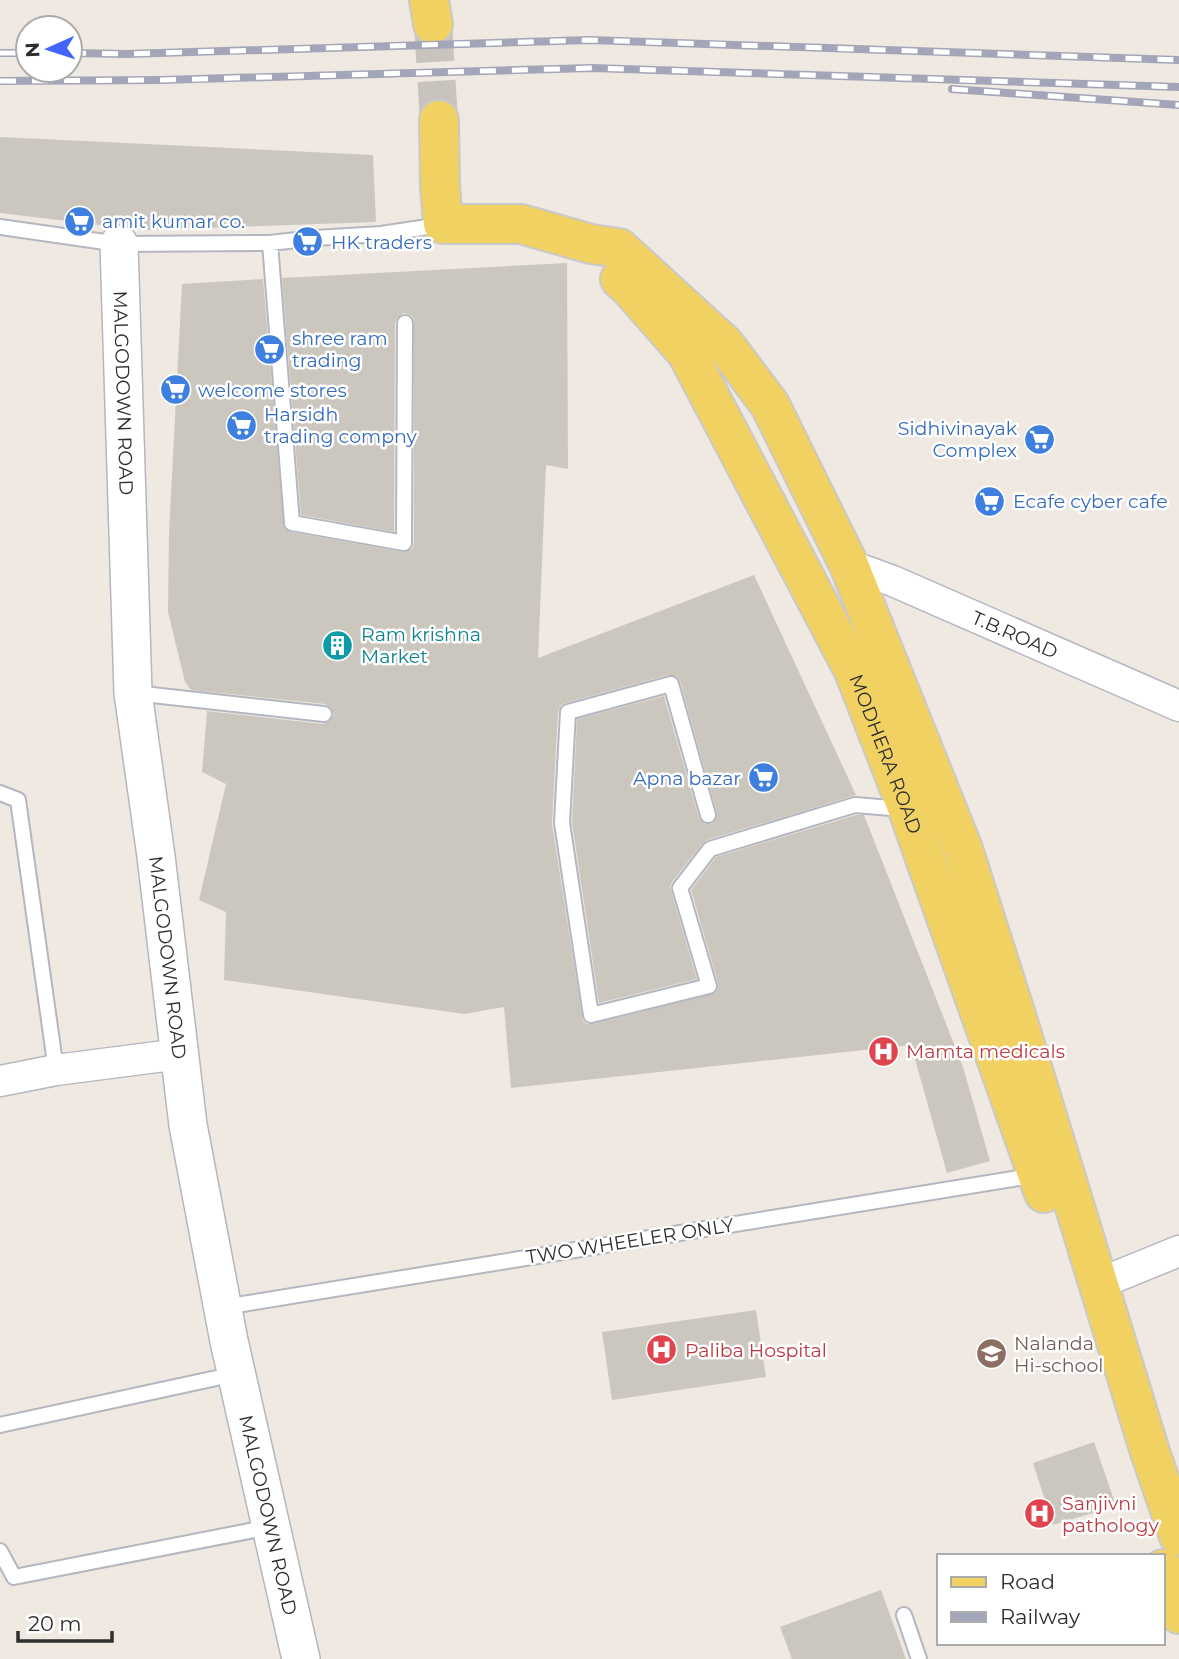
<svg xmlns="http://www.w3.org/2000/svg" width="1179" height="1659" viewBox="0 0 1179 1659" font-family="Montserrat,sans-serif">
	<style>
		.building { fill: #cbc7bf }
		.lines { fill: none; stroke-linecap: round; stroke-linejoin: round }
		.primary-tunnel { stroke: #c8c4bd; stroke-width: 38; stroke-dasharray: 38 19; stroke-linecap: butt }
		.service-casing { stroke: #b4b7c1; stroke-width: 18 }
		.minor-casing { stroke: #b4b7c1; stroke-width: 33 }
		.tertiary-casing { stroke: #b4b7c1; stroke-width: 40 }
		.primary-casing { stroke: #c9c9c9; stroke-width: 42 }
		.service { stroke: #fff; stroke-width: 14 }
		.minor { stroke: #fff; stroke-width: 30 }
		.tertiary { stroke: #fff; stroke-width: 37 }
		.primary { stroke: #f2d163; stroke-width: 38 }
		.rail-casing { stroke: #a3a6b8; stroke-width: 8 }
		.rail { stroke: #fff; stroke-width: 5; stroke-dasharray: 16; stroke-linecap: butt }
		.labels { text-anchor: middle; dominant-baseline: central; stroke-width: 5; stroke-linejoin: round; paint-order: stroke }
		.shop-label { font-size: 19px; fill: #366cbe; stroke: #fff; text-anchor: start }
		.street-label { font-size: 19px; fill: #2e2e2e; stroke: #fff }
		.culture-label { font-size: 19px; fill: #0d838f; stroke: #fff; text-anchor: start }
		.health-label { font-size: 19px; fill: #be3a42; stroke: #fff; text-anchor: start }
		.education-label { font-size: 19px; fill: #785e54; stroke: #fff; text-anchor: start }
	</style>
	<rect width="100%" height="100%" fill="#efe9e1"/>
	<!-- building -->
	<path class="building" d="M0,137L373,155L376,222L148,230L132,229L128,225L119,223L108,226L0,213Z
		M567,263L568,469L546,465L538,658L754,575L856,795L707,840L703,843L672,882L670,887L697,979L599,1003L572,823L577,719L664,696L699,818L705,824H711L715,821L717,813L680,681L677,677L668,675L565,703L561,705L558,711L552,824L583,1021L587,1024H593L715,993L718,989V983L691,890L716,857L856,815H864L963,1067L990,1161L947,1173L911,1045L511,1088L504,1007L464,1014L224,980L226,912L199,900L226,784L202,772L207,712L206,711L323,724L331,720L334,714L330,707L325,704L191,690L185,682L168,612L169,532L182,284L263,279L284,528L290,532L403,552L412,549L414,543V319L410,315L404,313L397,318L395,323L394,532L301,515L282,278Z
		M756,1310L766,1377L612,1400L602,1332Z
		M1094,1442L1116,1506L1053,1525L1033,1463Z
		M881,1590L906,1659H792L780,1627Z"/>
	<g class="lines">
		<!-- primary-tunnel -->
		<path class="primary-tunnel" d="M433,24L439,120"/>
		<defs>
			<path id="service" d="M0,227L119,244L270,243L315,238L381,234L441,225
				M270,243L292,523L404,543L405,323
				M134,693L324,714
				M0,793L18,800L56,1070
				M708,815L671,684L568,712L562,823L591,1015L709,986L680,888L710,849L855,805L903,809
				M224,1307L1037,1175
				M0,1425L235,1374
				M0,1551L14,1577L270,1527
				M904,1615L919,1659"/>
			<g id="minor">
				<path id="s1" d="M849,565L893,581L1179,706"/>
				<path d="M0,1081L56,1070L180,1054"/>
				<path d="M1098,1284L1179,1251"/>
			</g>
			<g id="tertiary">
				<path id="s2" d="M119,244L133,693L156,856L188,1125L229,1341L301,1659"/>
			</g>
			<g id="primary">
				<path d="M429,0L433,24"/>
				<path d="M439,120L440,186L443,224H521L591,244L619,248L725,345L770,405L849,565L963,849L1020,1028L1150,1452L1179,1536"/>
				<path id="s3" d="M620,279L629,287L687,353L854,671L908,810L1044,1193"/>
				<path d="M1163,1569L1179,1614"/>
			</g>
		</defs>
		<!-- service casing -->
		<use href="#service" class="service-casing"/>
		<!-- minor casing -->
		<use href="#minor" class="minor-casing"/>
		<!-- tertiary casing -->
		<use href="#tertiary" class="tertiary-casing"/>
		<!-- primary casing -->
		<use href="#primary" class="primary-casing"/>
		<!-- service -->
		<use href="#service" class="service"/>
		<!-- minor -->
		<use href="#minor" class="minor"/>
		<!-- tertiary -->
		<use href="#tertiary" class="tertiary"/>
		<!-- primary -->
		<use href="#primary" class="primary"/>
		<defs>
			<path id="rail" d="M0,53H28
				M70,53L127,54L590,40L1179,60
				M0,81L161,80L592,68L1179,87
				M952,89L1179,105"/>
		</defs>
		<!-- rail casing -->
		<use href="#rail" class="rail-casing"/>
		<!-- rail -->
		<use href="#rail" class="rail"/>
	</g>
	<!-- icons -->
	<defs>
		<symbol id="supermarket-disc" viewBox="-11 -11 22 22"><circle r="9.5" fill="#3f7fe0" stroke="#fff"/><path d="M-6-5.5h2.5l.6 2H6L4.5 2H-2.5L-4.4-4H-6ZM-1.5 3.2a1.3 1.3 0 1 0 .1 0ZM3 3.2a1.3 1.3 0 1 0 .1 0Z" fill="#fff"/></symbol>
		<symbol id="building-disc" viewBox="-11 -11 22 22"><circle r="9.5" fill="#0f9aa8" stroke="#fff"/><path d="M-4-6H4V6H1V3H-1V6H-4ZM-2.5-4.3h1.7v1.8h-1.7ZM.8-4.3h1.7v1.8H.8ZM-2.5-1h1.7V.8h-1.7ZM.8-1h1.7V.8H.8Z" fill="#fff"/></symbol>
		<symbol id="hospital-disc" viewBox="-11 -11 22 22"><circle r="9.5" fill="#e0444e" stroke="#fff"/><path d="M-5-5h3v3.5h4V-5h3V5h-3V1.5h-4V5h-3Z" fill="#fff"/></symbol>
		<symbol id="school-disc" viewBox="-11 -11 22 22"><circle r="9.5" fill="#8d6e63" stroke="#fff"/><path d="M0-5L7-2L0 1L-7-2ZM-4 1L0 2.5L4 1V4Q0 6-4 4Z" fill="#fff"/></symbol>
	</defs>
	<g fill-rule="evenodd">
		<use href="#supermarket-disc" x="62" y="204" width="35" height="35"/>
		<use href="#supermarket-disc" x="290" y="224" width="35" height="35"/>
		<use href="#supermarket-disc" x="252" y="332" width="35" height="35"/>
		<use href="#supermarket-disc" x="158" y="372" width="35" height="35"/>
		<use href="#supermarket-disc" x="224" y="408" width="35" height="35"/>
		<use href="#supermarket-disc" x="1022" y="422" width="35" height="35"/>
		<use href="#supermarket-disc" x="972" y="484" width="35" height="35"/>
		<use href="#building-disc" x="320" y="628" width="35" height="35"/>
		<use href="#supermarket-disc" x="746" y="760" width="35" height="35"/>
		<use href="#hospital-disc" x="866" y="1034" width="35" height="35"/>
		<use href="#hospital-disc" x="644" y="1332" width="35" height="35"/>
		<use href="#school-disc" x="974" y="1336" width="35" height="35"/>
		<use href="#hospital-disc" x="1022" y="1496" width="35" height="35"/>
	</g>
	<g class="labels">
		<!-- shop labels -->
		<g class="shop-label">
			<text x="102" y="221">amit kumar co.</text>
			<text x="331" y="242">HK traders</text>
			<text x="292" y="338">shree ram<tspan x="292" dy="22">trading</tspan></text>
			<text x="198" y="390">welcome stores</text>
			<text x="264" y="414">Harsidh<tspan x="264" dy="22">trading compny</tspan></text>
			<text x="1017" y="428" text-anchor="end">Sidhivinayak<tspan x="1017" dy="22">Complex</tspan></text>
			<text x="1013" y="501">Ecafe cyber cafe</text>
			<text x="741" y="778" text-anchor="end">Apna bazar</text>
		</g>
		<!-- street labels -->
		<g class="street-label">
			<text stroke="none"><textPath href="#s2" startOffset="149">MALGODOWN ROAD</textPath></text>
			<text stroke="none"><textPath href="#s1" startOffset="180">T.B.ROAD</textPath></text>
			<text stroke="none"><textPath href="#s3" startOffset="548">MODHERA ROAD</textPath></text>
			<text stroke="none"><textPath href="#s2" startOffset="716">MALGODOWN ROAD</textPath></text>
			<text transform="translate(630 1241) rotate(-9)">TWO WHEELER ONLY</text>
			<text stroke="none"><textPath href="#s2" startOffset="1283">MALGODOWN ROAD</textPath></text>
		</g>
		<!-- culture labels -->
		<g class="culture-label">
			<text x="361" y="634">Ram krishna<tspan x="361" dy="22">Market</tspan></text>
		</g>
		<!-- health labels -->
		<g class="health-label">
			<text x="906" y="1051">Mamta medicals</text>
			<text x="685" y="1350">Paliba Hospital</text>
			<text x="1062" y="1503">Sanjivni<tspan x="1062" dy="22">pathology</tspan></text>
		</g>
		<!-- education labels -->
		<g class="education-label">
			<text x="1014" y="1343">Nalanda<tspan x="1014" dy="22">Hi-school</tspan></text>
		</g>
	</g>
	<!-- legend -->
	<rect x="937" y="1554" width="228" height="91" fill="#ffffff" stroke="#ababab" stroke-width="2"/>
	<rect x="951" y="1577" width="35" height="10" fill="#f2d163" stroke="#ababab" stroke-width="2"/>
	<text x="1000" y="1589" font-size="21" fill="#2e2e2e">Road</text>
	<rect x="951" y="1612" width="35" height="10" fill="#a3a6b8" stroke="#ababab" stroke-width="2"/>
	<text x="1000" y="1624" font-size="21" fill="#2e2e2e">Railway</text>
	<!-- north arrow -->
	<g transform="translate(49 49) rotate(267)"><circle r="33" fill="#ffffff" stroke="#ababab" stroke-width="2"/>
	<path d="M0-5L12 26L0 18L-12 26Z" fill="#4264fb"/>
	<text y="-10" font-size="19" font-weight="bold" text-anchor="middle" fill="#2e2e2e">N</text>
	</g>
	<!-- scale -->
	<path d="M18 1631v10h94v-10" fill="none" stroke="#2e2e2e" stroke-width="3.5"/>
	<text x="28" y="1631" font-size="21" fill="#2e2e2e" stroke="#ffffff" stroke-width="5" paint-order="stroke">20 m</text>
</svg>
